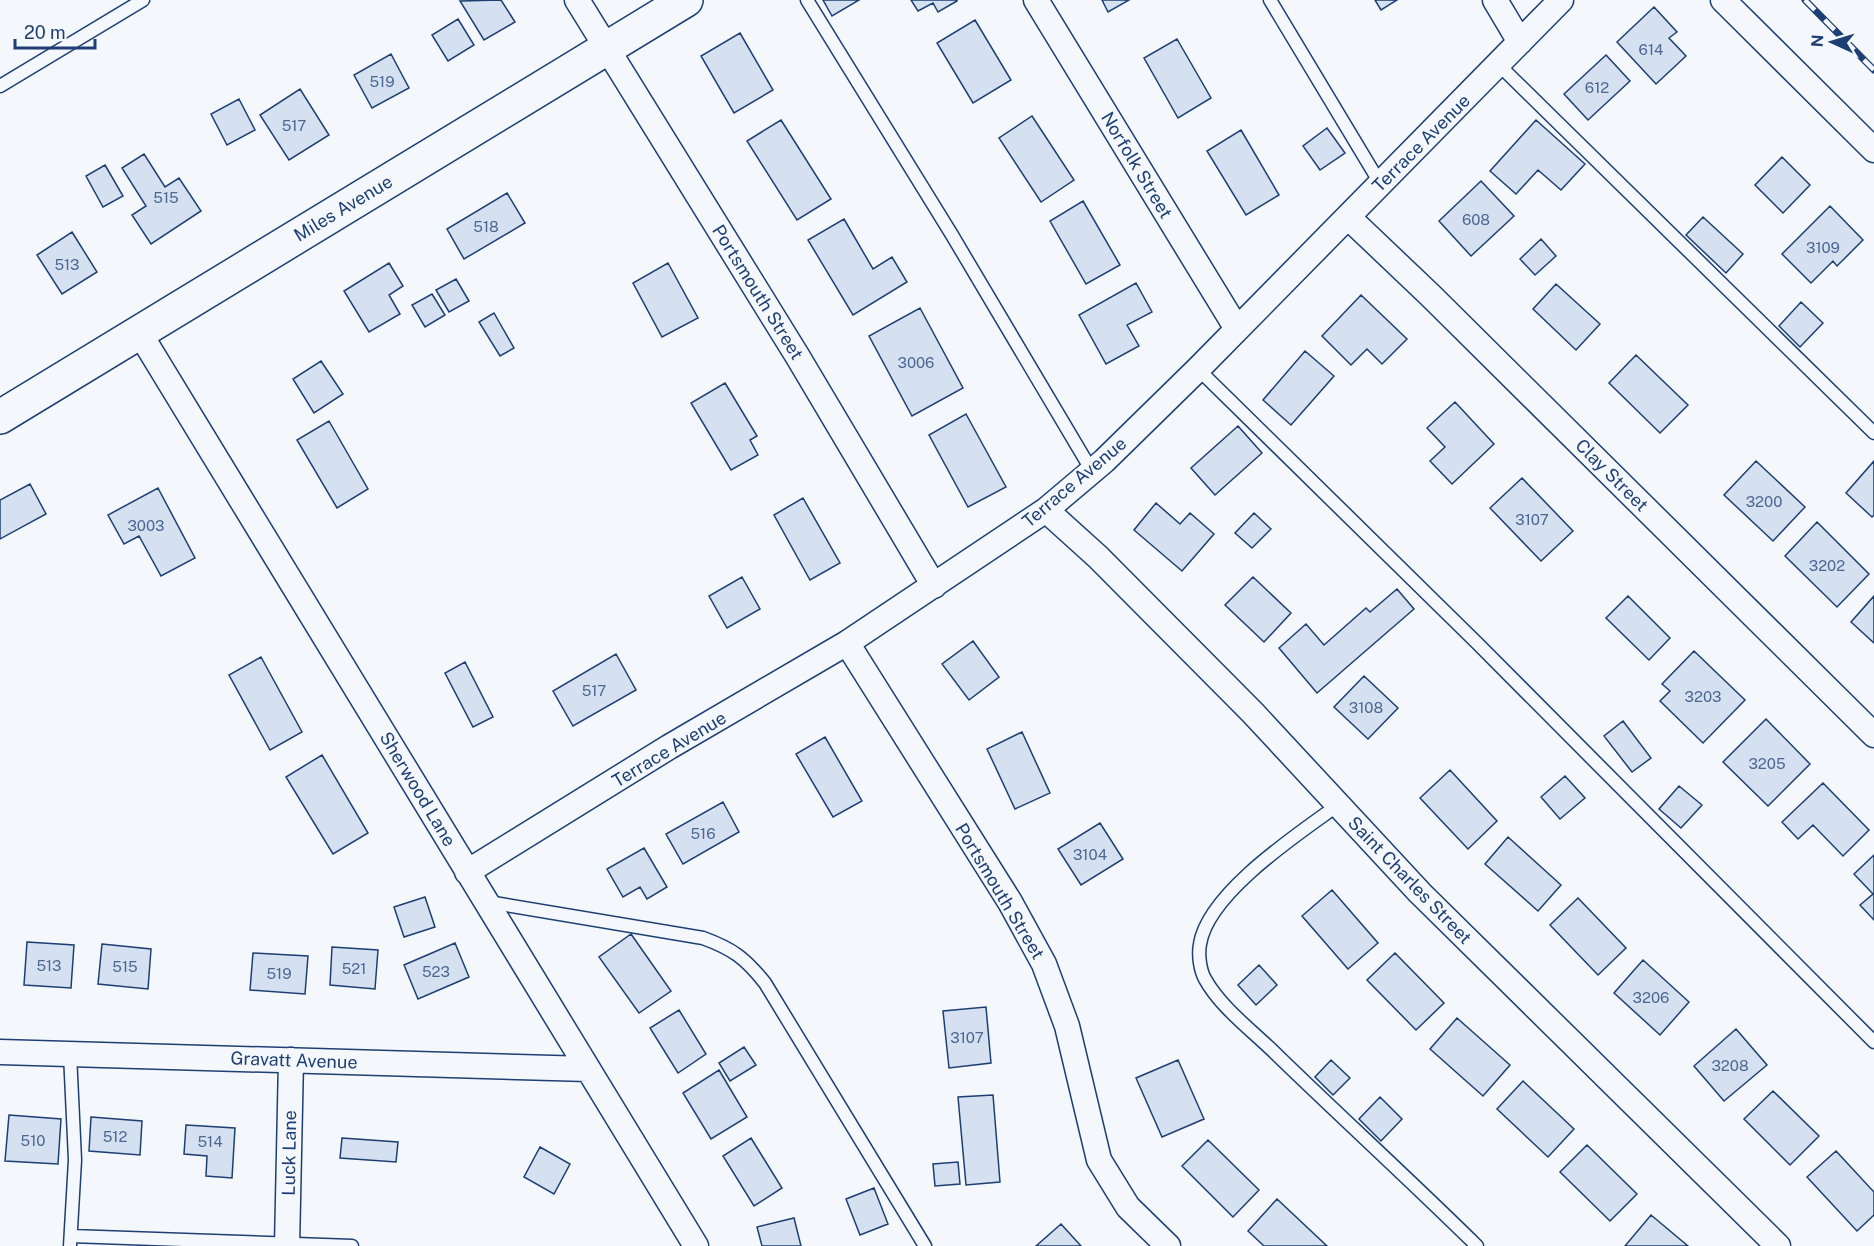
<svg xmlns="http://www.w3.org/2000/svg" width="1874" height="1246" viewBox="0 0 1874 1246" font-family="'Public Sans',sans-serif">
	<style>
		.building { fill: #d5e0f0; stroke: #1d3f73; stroke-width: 1.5 }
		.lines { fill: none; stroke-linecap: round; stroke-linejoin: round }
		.lane-casing { stroke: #1d3f73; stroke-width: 15 }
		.street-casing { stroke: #1d3f73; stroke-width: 27 }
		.secondary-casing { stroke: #1d3f73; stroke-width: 36 }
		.lane { stroke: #f4f7fb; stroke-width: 12 }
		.street { stroke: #f4f7fb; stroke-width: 24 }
		.secondary { stroke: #f4f7fb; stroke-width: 33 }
		.rail-casing { stroke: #1d3f73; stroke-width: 7 }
		.rail { stroke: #f4f7fb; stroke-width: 4.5; stroke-dasharray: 14; stroke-linecap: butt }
		.labels { text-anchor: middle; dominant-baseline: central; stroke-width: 4.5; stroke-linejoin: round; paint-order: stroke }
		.number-label { font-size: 15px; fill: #4b6792 }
		.street-label { font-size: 18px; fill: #1d3f73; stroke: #f4f7fb }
	</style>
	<rect width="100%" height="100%" fill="#f4f7fb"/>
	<!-- building -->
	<path class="building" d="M501,0L515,22L484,40L460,1Z
		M823,0H859L832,16Z
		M911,0H957V1L938,12L933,3L918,11Z
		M1102,0H1129L1108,12Z
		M1375,0H1397L1381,10Z
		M1654,7L1677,32L1669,38L1686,56L1656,84L1617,42Z
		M458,19L474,45L448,61L432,35Z
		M975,20L1011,80L973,103L937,43Z
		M740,33L773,90L734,113L701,56Z
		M1177,39L1211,98L1178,118L1144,58Z
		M391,54L409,88L372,108L354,75Z
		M1606,55L1630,81L1588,120L1564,94Z
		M300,89L329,135L289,160L260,115Z
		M239,99L255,130L227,145L211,114Z
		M1032,116L1074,180L1041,202L999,138Z
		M781,120L831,199L797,220L747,141Z
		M1536,120L1585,164L1561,190L1538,170L1516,194L1490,171Z
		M1327,128L1345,153L1320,170L1303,146Z
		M1241,130L1279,195L1246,215L1207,151Z
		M144,154L165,187L179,178L201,211L151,244L132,215L146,206L122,168Z
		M1782,157L1810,185L1783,213L1755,185Z
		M105,165L123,196L103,207L86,176Z
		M1481,181L1514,216L1471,256L1439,221Z
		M507,193L525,223L464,259L447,229Z
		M1083,201L1120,265L1086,284L1050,221Z
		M1830,206L1863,240L1837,266L1833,261L1811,283L1782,254Z
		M1703,217L1743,254L1726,273L1686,235Z
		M844,219L873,269L892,257L907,282L853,315L808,240Z
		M72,232L97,272L62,294L37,255Z
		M1541,239L1556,256L1535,275L1520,259Z
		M389,263L403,286L389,295L400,314L369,332L344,291Z
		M668,263L698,318L662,337L633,283Z
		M456,279L469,301L449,312L436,290Z
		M1136,283L1152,312L1127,325L1139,346L1106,364L1079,315Z
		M1556,284L1600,324L1576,350L1533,309Z
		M432,294L445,315L425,327L412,305Z
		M1361,295L1407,339L1382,364L1367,349L1351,365L1322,336Z
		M1801,302L1823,323L1800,347L1779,326Z
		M920,308L963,388L912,416L869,336Z
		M494,313L514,348L500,356L479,322Z
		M1305,351L1334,376L1291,425L1263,400Z
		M1636,355L1688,405L1660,433L1609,383Z
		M321,361L343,394L314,413L293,379Z
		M725,383L757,436L750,440L758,455L731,470L691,403Z
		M1455,402L1494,444L1452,484L1430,461L1445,447L1427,428Z
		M966,414L1006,487L968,507L929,435Z
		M329,421L368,489L337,508L297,440Z
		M1238,426L1262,453L1215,495L1191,468Z
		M1756,461L1805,507L1773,541L1724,495Z
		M1874,461V515L1872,517L1846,493Z
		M1522,478L1573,531L1541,561L1490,508Z
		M30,484L46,514L0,539V500Z
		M158,488L195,558L161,576L139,536L124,544L108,515Z
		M803,498L840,563L810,580L774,515Z
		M1156,503L1180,524L1190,513L1214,534L1182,571L1134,530Z
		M1254,513L1271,529L1252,548L1235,533Z
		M1817,522L1869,574L1837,607L1785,556Z
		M742,577L760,609L727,628L709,596Z
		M1253,577L1291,613L1264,642L1225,605Z
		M1397,589L1414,609L1317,693L1279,648L1306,624L1324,645L1366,608L1370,612Z
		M1628,596L1670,638L1649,660L1606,618Z
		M1874,596V643L1851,622Z
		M973,641L999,677L969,700L942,664Z
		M1694,651L1745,700L1703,743L1660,701L1670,691L1662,684Z
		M616,654L636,690L573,726L553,691Z
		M261,657L302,732L270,750L229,675Z
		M465,662L493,717L473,727L445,673Z
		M1364,676L1398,708L1368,739L1334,707Z
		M1766,719L1810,764L1768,806L1723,762Z
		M1623,721L1651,758L1632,772L1604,736Z
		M1022,732L1050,793L1015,809L987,749Z
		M825,737L862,801L833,817L796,754Z
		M322,755L368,833L333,854L286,777Z
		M1450,770L1497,821L1468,849L1420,798Z
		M1565,776L1585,798L1560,819L1541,797Z
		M1823,783L1869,830L1843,856L1813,825L1798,839L1782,822Z
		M1679,786L1702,805L1681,828L1659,809Z
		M723,802L739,832L683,864L666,834Z
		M1100,823L1123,859L1081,885L1058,849Z
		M1508,837L1561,885L1538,911L1485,864Z
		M644,848L667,887L647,899L640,887L623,897L607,869Z
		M1874,855V920L1860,905L1873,894L1854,874Z
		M1332,890L1378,943L1348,969L1302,916Z
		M425,897L435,927L404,937L394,907Z
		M1578,898L1626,948L1598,975L1550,925Z
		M631,934L671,991L639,1013L599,957Z
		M27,942L74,945L71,988L24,985Z
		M455,943L469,977L418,999L404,965Z
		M102,944L151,949L148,989L98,984Z
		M332,947L378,950L375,989L330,985Z
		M253,953L308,956L305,994L250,990Z
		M1395,953L1444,1003L1416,1030L1367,980Z
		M1643,960L1689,1002L1660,1035L1614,993Z
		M1259,965L1277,985L1256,1005L1238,985Z
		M986,1007L991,1063L949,1068L943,1011Z
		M679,1010L706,1054L678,1073L650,1028Z
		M1457,1018L1510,1065L1483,1096L1430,1049Z
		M1736,1029L1767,1065L1724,1101L1694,1066Z
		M744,1047L756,1065L730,1081L719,1063Z
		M1178,1060L1204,1119L1162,1137L1136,1078Z
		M1331,1060L1350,1078L1333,1095L1315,1077Z
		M719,1070L747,1117L711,1139L683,1093Z
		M1523,1081L1574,1129L1548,1157L1497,1109Z
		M1773,1091L1819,1136L1790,1165L1744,1119Z
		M993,1095L1000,1182L966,1185L958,1097Z
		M1380,1097L1402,1119L1381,1141L1359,1119Z
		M9,1115L61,1119L58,1164L5,1161Z
		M91,1117L142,1121L140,1155L89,1151Z
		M186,1125L235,1128L232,1178L206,1176L207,1156L184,1154Z
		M342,1138L398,1142L396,1162L340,1158Z
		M751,1138L782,1188L754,1206L723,1156Z
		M1208,1140L1259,1190L1233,1217L1182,1166Z
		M1587,1145L1637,1194L1610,1221L1560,1172Z
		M540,1147L570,1164L554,1194L524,1177Z
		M1836,1151L1874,1192V1215L1857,1231L1807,1177Z
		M958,1162L960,1184L935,1186L933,1164Z
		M874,1188L888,1224L860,1235L846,1199Z
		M1277,1199L1327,1246H1264L1248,1231Z
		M1651,1215L1688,1246H1625Z
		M794,1218L801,1246H762L757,1227Z
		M1061,1224L1081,1246H1036Z"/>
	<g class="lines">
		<defs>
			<path id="lane" d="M807,0L952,235L1092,471
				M1270,0L1380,183
				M1498,64L1874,433
				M0,86L143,0
				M1198,369L1476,642L1874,1042
				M1338,805C1298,834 1208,893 1200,944C1198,955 1200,970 1205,979C1221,1008 1254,1032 1277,1055C1343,1119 1411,1181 1477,1246
				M488,902L703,938C733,949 745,958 765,983L925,1246
				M70,1054L75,1160L70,1246
				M71,1236L352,1246"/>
			<path id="street" d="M577,0L798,357L934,586
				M1036,0L1237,329
				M1495,0L1520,42
				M1723,0L1874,150
				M1348,217L1430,295L1874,735
				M139,332L696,1246
				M1046,510L1098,557L1253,713L1420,893L1778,1246
				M847,643L1010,902L1044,964L1067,1026L1099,1160L1128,1207L1168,1246
				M467,872L669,747L847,643L1046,510L1104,461L1198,369L1561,0
				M0,1052L588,1069
				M287,1246L291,1060"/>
			<path id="secondary" d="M0,417L686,0"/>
		</defs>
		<!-- lane casing -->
		<use href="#lane" class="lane-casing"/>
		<!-- street casing -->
		<use href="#street" class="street-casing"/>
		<!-- secondary casing -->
		<use href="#secondary" class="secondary-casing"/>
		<!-- lane -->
		<use href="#lane" class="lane"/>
		<!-- street -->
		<use href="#street" class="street"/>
		<!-- secondary -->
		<use href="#secondary" class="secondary"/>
		<defs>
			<path id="rail" d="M1805,0L1874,70"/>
		</defs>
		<!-- rail casing -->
		<use href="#rail" class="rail-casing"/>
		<!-- rail -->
		<use href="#rail" class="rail"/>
	</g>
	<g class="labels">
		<!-- number labels -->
		<g class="number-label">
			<text x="1651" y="49">614</text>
			<text x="382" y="81">519</text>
			<text x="1597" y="87">612</text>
			<text x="294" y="125">517</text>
			<text x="166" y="197">515</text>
			<text x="1476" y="219">608</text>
			<text x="486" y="226">518</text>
			<text x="1823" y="247">3109</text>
			<text x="67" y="264">513</text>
			<text x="916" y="362">3006</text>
			<text x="1764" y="501">3200</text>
			<text x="1532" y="519">3107</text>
			<text x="146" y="525">3003</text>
			<text x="1827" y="565">3202</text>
			<text x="594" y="690">517</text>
			<text x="1703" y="696">3203</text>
			<text x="1366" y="707">3108</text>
			<text x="1767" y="763">3205</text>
			<text x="703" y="833">516</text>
			<text x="1090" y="854">3104</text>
			<text x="49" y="965">513</text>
			<text x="125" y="966">515</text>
			<text x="354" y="968">521</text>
			<text x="436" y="971">523</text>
			<text x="279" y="973">519</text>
			<text x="1651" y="997">3206</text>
			<text x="967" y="1037">3107</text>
			<text x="1730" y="1065">3208</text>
			<text x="115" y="1136">512</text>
			<text x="33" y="1140">510</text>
			<text x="210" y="1141">514</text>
		</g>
		<!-- street labels -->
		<g class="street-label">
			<text transform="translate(1421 143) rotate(-45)">Terrace Avenue</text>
			<text transform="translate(1137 165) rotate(59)">Norfolk Street</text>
			<text transform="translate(343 208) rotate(-31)">Miles Avenue</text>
			<text transform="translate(758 292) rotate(58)">Portsmouth Street</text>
			<text transform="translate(1612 475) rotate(45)">Clay Street</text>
			<text transform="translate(1074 482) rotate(-40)">Terrace Avenue</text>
			<text transform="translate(669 749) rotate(-31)">Terrace Avenue</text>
			<text transform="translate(418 789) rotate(59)">Sherwood Lane</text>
			<text transform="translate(1410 880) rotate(46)">Saint Charles Street</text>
			<text transform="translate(1000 891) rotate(59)">Portsmouth Street</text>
			<text transform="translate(294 1060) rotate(2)">Gravatt Avenue</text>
			<text transform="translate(289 1153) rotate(-89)">Luck Lane</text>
		</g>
	</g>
	<!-- north arrow -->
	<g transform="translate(1832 42) rotate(274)" stroke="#f4f7fb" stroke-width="4.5" paint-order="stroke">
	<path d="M0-4.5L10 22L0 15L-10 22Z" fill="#1d3f73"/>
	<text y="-9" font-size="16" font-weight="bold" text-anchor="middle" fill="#1d3f73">N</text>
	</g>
	<!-- scale -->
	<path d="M15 39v9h80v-9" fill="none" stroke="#1d3f73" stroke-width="3"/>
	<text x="24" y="39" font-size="18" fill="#1d3f73" stroke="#f4f7fb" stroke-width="4.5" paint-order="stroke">20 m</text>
</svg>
